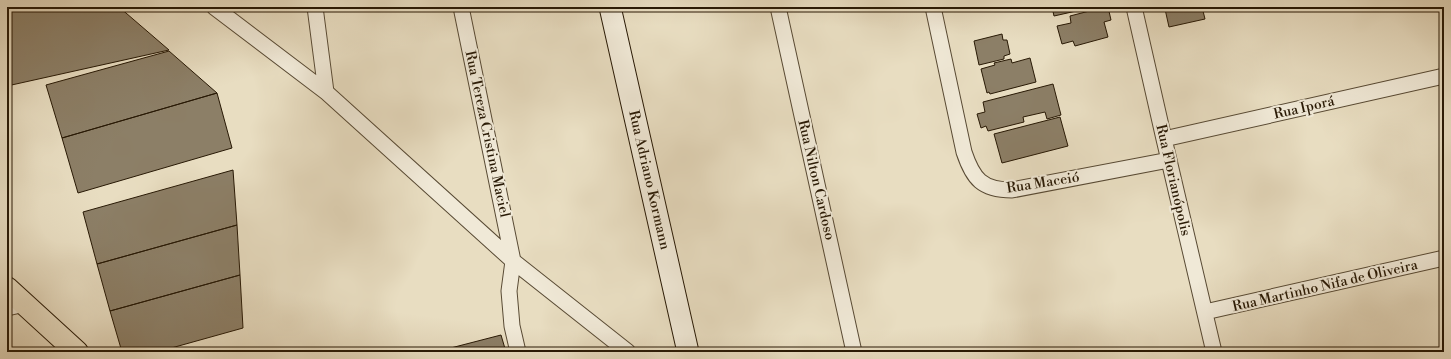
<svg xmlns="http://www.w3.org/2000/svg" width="1451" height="359" viewBox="0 0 1451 359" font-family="'Libre Bodoni',serif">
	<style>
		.building { fill: #8c7f67; stroke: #281905 }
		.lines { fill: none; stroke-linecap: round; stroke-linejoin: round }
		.street-casing { stroke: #584a34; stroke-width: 17 }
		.secondary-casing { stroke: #281905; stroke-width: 23 }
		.primary-casing { stroke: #281905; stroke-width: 24 }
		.street { stroke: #f0e9d7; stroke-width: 15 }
		.secondary { stroke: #f0e9d7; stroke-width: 21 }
		.primary { stroke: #e8ddc1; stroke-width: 22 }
		.labels { text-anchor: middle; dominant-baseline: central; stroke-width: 4; stroke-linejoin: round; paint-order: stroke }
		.street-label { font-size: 14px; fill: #281905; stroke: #f0e9d7 }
	</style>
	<rect width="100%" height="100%" fill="#e8ddc1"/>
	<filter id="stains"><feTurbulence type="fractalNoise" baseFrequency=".005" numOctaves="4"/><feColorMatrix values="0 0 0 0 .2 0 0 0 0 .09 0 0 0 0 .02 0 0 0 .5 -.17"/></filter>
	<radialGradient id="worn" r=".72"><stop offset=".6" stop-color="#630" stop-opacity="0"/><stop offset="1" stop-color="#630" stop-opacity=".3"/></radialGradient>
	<!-- building -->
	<path class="building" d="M7,7H119L169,50L7,86Z
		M1052,7H1094L1054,16Z
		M1105,7H1108L1111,20L1104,22L1108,37L1075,46L1073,41L1062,44L1057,26L1071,23L1070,16Z
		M1161,7H1202L1205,19L1169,27L1165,9L1162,10Z
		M1002,34L1003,40H1007L1010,54L1004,56V59L979,65L974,41Z
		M169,51L217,93L62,138L46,85Z
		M1030,58L1036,82L990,94L989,92L987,93L981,69L995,65L994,63L1011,59L1012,63Z
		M1053,84L1061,115L1047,119L1045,112L1023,117L1024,122L988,131L986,126L981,128L977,114L985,112L983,102Z
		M217,93L232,148L78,193L62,138Z
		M1060,117L1068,146L1002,163L994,134Z
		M233,170L237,225L97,264L83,212Z
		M237,225L240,275L110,311L97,264Z
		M240,275L243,328L157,352H122L110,311Z
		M501,335L506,352H438L443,350Z"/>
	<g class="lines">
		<defs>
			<path id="street" d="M214,7L326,92L513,261L628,352
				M315,7L326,92
				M461,7L513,261L509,291L512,326L518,352
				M778,7L854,352
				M933,7L964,152C973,179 982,190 1012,190L1169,160
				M1134,7L1164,139L1214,352
				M1164,139L1444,76
				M7,308L25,304
				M1205,312L1444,258"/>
			<path id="secondary" d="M610,7L688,352"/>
			<path id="primary" d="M7,288L77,352"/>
		</defs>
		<!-- street casing -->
		<use href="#street" class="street-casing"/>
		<!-- secondary casing -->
		<use href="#secondary" class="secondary-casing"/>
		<!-- primary casing -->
		<use href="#primary" class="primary-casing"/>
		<!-- street -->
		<use href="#street" class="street"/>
		<!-- secondary -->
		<use href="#secondary" class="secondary"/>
		<!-- primary -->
		<use href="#primary" class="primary"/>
	</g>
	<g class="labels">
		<!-- street labels -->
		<g class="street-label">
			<text transform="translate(1304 108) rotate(-13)">Rua Iporá</text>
			<text transform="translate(487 134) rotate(78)">Rua Tereza Cristina Maciel</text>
			<text transform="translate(649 180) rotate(77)">Rua Adriano Kormann</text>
			<text transform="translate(816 180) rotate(77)">Rua Nilton Cardoso</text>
			<text transform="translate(1173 180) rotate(77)">Rua Florianópolis</text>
			<text transform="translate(1043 183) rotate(-9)">Rua Maceió</text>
			<text transform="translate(1325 286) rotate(-13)">Rua Martinho Nifa de Oliveira</text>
		</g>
	</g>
	<!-- margin -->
	<rect width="1451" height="359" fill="none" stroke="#e8ddc1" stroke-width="24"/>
	<rect x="8" y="8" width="1435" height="343" fill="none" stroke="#281905" stroke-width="2"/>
	<rect x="12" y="12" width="1427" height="335" fill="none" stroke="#281905"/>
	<rect width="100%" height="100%" filter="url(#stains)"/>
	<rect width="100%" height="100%" fill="url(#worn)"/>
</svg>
